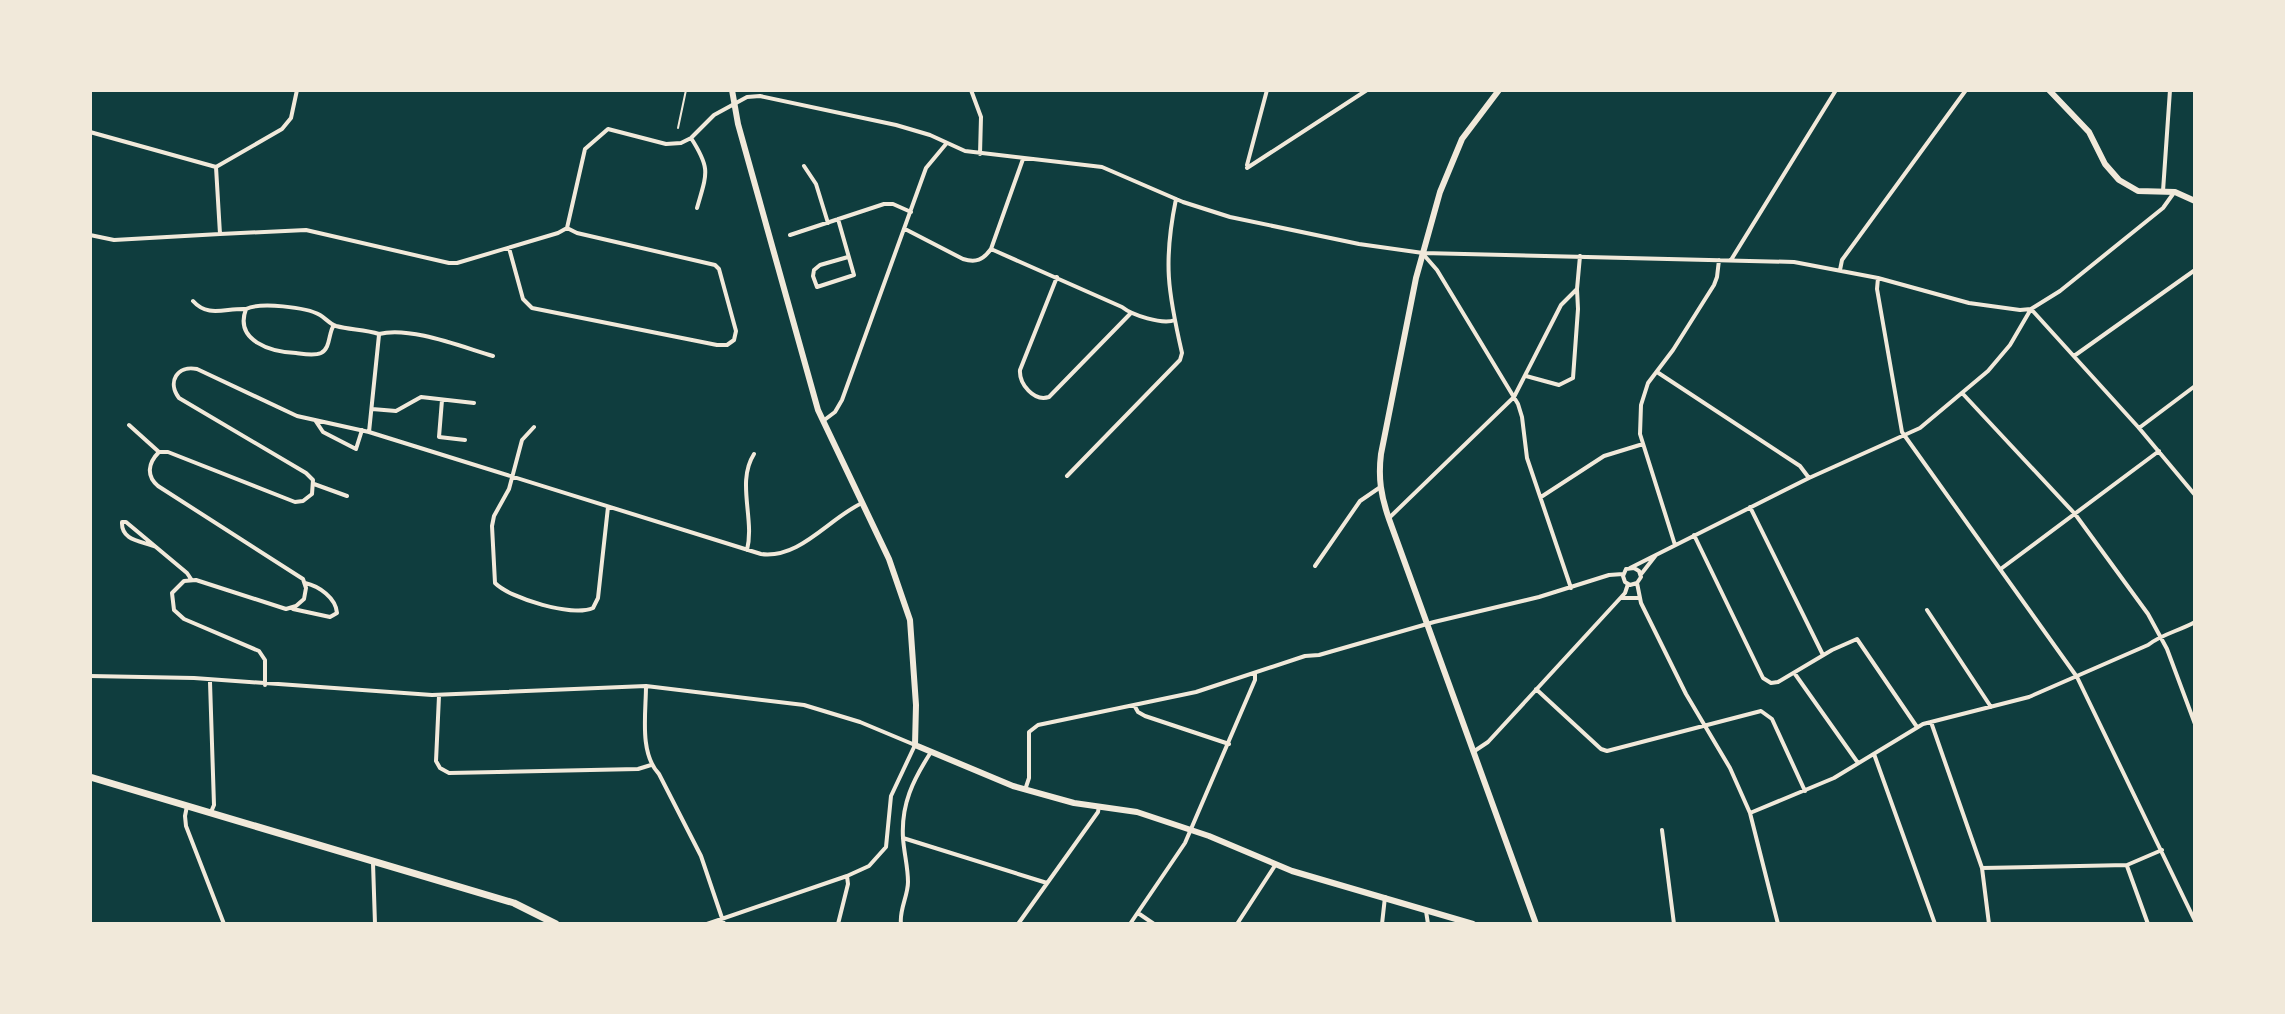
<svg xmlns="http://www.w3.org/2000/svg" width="2285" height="1014" viewBox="0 0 2285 1014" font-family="'Archivo Narrow',sans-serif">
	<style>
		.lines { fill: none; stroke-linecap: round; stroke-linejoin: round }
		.service { stroke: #f1e9da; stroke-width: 2 }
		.minor { stroke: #f1e9da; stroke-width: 4 }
		.tertiary { stroke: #f1e9da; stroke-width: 6 }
		.secondary { stroke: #f1e9da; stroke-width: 6 }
		.primary { stroke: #f1e9da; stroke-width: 7 }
	</style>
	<rect width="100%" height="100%" fill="#0f3d3e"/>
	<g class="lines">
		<!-- service -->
		<path class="service" d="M678,128L686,90"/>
		<!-- minor -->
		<path class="minor" d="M971,90L981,117L980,154
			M90,132L216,167
			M691,138C711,169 707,173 697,208
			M1247,165L1267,90
			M804,166L816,184L828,223
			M216,167L220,234L306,230L449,263H457L558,233L567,228L585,149L608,129L666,144L681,143L691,138L714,115L747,97L760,96L896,125L930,135L965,151L1102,167L1183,202L1230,217L1359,244L1423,253L1794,262L1878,278L1969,303L2020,310L2031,309L2060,291L2163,208L2173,194
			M216,167L282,129L291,118L297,90
			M1247,168L1367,90
			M2163,191L2170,90
			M838,219L854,275L817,287L813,276L814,270L820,265L848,257
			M905,229L963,259C976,263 983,260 991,249L1023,159
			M90,235L114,240L220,234
			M790,235L884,204H893L911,212
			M509,248L523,299L532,308L717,345H727L734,340L736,331L719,269L715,265L577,233L567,228
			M991,249L1122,307C1132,315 1162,325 1175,320
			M1423,254L1437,270L1518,404L1522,417L1527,458L1571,588
			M1731,260L1836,90
			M1840,270L1842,260L1966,90
			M1057,277L1020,370C1019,384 1034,402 1049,397L1130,314
			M1878,278L1877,289L1902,432L2077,677L2195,921
			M193,301C208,318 225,308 246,309
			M2031,309L2139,428L2195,495
			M334,325C328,333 331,348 321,353C314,356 304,354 296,353C271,352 234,341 246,309C260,302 306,307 320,315C325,318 330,324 336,326C350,330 365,329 379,334
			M379,334C410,326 462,347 493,356
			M2074,356L2195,270
			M1657,372L1800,466L1809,478
			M1526,376L1559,385L1573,378L1578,309L1577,289
			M1963,394L2075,514L2148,614L2167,649L2195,724
			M442,400L439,437L465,440
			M372,409L396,411L421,397L474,403
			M315,420L323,432L356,449L362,430
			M823,421L835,412L842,400L926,168L946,144
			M129,425L159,452
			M534,427L522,440L509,489L494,516L492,526L495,583C511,599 573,617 593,608L598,598L608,507
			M2139,428L2195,386
			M369,432L379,335
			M1067,476L1180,360L1182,353C1168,292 1163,262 1176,199
			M314,484L347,496
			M1541,497L1604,456L1643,444
			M1750,507L1823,655
			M1389,518L1514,397L1561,305L1577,289L1580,256
			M1694,535L1763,678L1771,683L1778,682L1832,650L1857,639L1917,727
			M1675,545L1640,434L1641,405L1648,383L1673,350L1714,285L1717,277L1719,260
			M156,547C142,541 121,541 122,522H126L187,573L191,579
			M747,550C755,519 736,482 754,454
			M1315,566L1360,501L1379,488
			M1630,568L1809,478L1920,428L1988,371L2010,345L2031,309
			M2002,568L2159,451
			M1642,573L1656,555
			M1637,583L1630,585L1625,582L1623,576L1626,569L1634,568L1639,571L1641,577L1637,583L1641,603L1686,694L1730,768L1750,813L1778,924
			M1622,598H1639
			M293,609L330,617L337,613C336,598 319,586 305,583
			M1927,610L1991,707
			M1795,674L1858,763
			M90,676L194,678L432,695L646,686L804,705L860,722L915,745L891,796L886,847L869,866L847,876L707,924
			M210,682L214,805L211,812
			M265,685V660L259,651L184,619L174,610L172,593L184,581L196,580L286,609L296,606L304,599L306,588L303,579L158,486C146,476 148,463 159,452H168L295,502L303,501L312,494L313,480L306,473L179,398C167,382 177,365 197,369L297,416L369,432L761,554C800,559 828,519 862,503
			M646,686C646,713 639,753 659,774L701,856L724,924
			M1536,689L1601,749L1607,751L1761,711L1772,719L1805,791
			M439,696L436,761L440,768L449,773L638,769L651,765
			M1134,705L1138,712L1145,716L1229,744
			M1931,722L1982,868L1989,924
			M1473,752L1488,742L1625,593L1628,584
			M1874,754L1935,924
			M1025,790L1029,778V732L1038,725L1196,692L1305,656L1319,655L1434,622L1539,597L1609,575L1623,574
			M187,806L185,816L186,826L224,924
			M1750,813L1834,778L1923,724L2029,697L2148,645C2162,634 2179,631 2195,622
			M1662,830L1674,924
			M903,838L1047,883
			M373,863L375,924
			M2127,866L2148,924
			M1982,868L2127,865L2162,850
			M1426,911L1428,924
			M1138,913L1154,924
			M838,924L848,884L847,876
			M901,924C899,910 908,896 908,882C908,867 904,853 903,838C901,804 913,780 931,752
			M1018,924L1098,812L1099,806
			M1130,924L1185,843L1255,680V674
			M1237,924L1276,864
			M1382,924L1385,897"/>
		<!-- tertiary -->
		<path class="tertiary" d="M732,90L738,124L818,410L889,559L910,620L916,705L915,745L1013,786L1074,803L1137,812L1209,836L1292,871L1473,924
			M1499,90L1462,139L1440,192L1416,278L1381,454C1378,478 1381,496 1389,519L1536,924"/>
		<!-- secondary -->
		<path class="secondary" d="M2049,90L2089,132L2105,164L2119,180L2138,191L2175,192L2195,201"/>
		<!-- primary -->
		<path class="primary" d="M90,777L514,903L556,924"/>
	</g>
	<!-- border -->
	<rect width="2285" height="1014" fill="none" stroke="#f1e9da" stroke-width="184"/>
</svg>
